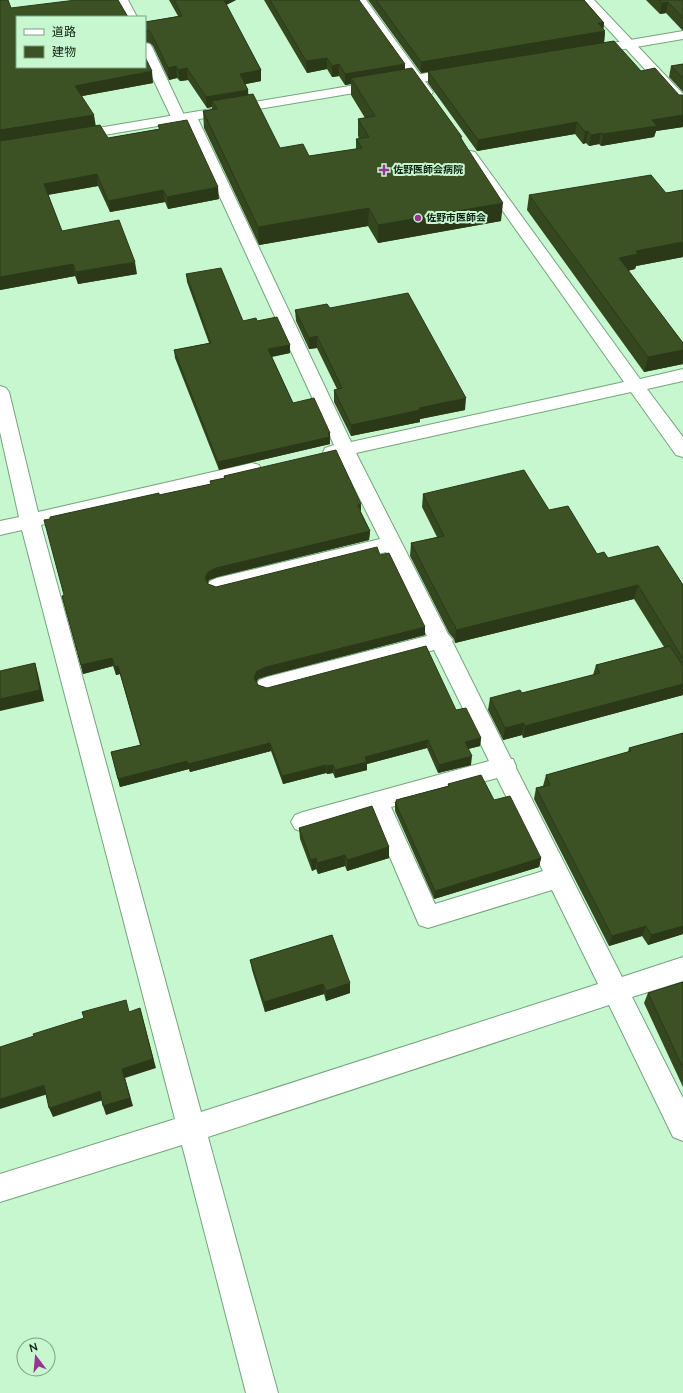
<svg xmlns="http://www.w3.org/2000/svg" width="683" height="1393" viewBox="0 0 683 1393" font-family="'Nunito Sans','Noto Sans JP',sans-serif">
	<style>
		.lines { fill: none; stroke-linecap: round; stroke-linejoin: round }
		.minor-casing { stroke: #75a37d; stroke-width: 2 }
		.tertiary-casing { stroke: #75a37d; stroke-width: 2 }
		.minor { fill: #fff; fill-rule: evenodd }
		.tertiary { fill: #fff; fill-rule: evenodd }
		.wall { fill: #34471f }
		.shaded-wall { fill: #2b3919 }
		.building { fill: #3d5224; stroke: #2b3919 }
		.poi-dot { fill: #9a3396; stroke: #c6f7ce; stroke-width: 1.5 }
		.labels { text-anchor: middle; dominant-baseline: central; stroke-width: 4; stroke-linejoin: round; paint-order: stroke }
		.far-poi-label { font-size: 10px; font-weight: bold; fill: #0f2113; stroke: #c6f7ce; text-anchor: start }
	</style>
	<rect width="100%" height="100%" fill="#c6f7ce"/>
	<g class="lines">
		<defs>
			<path id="minor" d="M116,0H128L137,17H123Z
				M353,0H366L433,92L431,95L426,96L421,95Z
				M581,0H594L683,94V106L678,105Z
				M145,43L150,44L152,47L184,115L190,113L195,114L197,117L351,442L624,382L463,155L465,152L470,151L475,152L640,379L683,369V381L647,389L683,437V457L676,455L631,392L356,453L448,634L453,640L452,641L511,759H513L516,766V768L622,977L683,957V981L632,997L683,1098V1141L673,1137L609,1005L208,1137L278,1393H246L182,1145L0,1202V1174L175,1119L22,530L0,535V521L19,517L0,432V386L6,388L9,392L38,512L252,463L259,465L262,470L259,475L252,477L41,525L201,1112L598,984L552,890L428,928L419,925L371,813L303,832L295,829L291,822L295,815L303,812L489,761L434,650L267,695L259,692L256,686L259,680L267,677L427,636L386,552L217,594L210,591L207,586L210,581L217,578L380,539L339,457L332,458L325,456L323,452L325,448L334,445L185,121L179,123L174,122L172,119L145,62ZM497,778L543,871L435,904L391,807Z"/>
			<path id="tertiary" d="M683,31V39L589,55L584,54L582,51L584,48L589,47Z
				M457,68L462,69L464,72L462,75L74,140L69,139L67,136L69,133L74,132Z"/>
		</defs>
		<!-- minor casing -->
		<use href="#minor" class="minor-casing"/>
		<!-- tertiary casing -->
		<use href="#tertiary" class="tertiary-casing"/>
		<!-- minor -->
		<use href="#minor" class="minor"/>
		<!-- tertiary -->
		<use href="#tertiary" class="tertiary"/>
	</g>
	<!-- wall -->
	<path class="wall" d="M0,0L11,8L153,83L82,96L95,126L108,138L159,129L158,125L219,199L168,209L165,202L110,212L98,186L48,195L62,231L137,274L78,284L75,276L0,290Z
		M169,0H236L226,5L261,70V81L245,84L248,90V95L280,148L309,156L356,149V139H359L358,136V119L365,118L351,95V84L345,85L339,76L332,77L327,69L307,73L264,0H359L405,69L462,139L501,221L378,243L368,226L259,245L204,128L203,111L212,109V107L207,108L188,80L180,81L177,78L169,80L153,46L150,43L145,42V22L178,16Z
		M368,0H584L604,23L603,29L605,31L604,43L641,71L679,95H683V127L656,131L654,137L601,146L599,144L589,146L586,143L583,144L575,134L477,151L428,83V72L421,73Z
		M646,0H683V30H682L666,13L660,14Z
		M683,64V92L669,77L671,66Z
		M683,190V257L636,266L635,269L628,271L683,343V364L644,372L527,210L529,195L666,193Z
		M186,274L243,321H257L290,345V353L272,357L293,403L330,441V444L219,470L175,358L174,350L209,343L187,282Z
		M330,308L465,410L420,419V422L351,436L334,402V390L337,389L317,348L309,349L296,321L295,310Z
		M224,476L361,512L370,531L369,540L217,577L209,580L208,583V584L216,587L380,555L425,627V635L267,676L258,679L256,683L258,685L267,688L456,710L481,738L480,746L468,749L471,765L438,773L427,748L367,764V770L335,778L333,773L327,774L326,773L283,784L271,751L190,772L189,769L120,787L111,752L140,745L120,674L116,675L113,666L83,674L62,596H64L159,495L211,484L210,481L224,478Z
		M423,494L549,510L597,554L683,585V695L523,738L522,735L503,740L488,710L490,698L522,693L593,675L596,665L664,647L634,599L455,643L454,639L449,633L410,556L411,543L437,537L422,507Z
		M683,733V934L648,945L642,936L609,946L534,799L536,788L543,786L546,775L628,752L629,748Z
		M448,784L494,800L541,858L539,867L434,899L395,811V802H396V800L448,786Z
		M299,828L389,847V858L347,871L345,866L318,874L316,869L312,871L300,839Z
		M332,935L350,993L326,1001L324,994L265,1012L252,970L250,960Z
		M683,982V1087L644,1003L648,993Z"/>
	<!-- shaded-wall -->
	<path class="shaded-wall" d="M222,0H236L222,7Z
		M668,2L666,13L660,14L662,3Z
		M598,23H604L603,32L605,31L604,43L421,73V62Z
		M327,58V69L307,73L306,61Z
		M339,64V76L332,77V66Z
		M405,64V76L351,78V84L345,85V74Z
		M176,66L177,78L169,80L168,68Z
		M187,68L188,80L180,81L178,70Z
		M261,70V81L241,85L240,74Z
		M152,71L153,83L77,97L75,86Z
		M248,90L249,101H212V107L207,108L206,97Z
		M94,115L96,127L0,142V130Z
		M683,115V127L656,131L654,137L601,146L603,134L652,120Z
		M577,122L575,134L477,151L478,140Z
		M588,131L586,143L583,144L585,132Z
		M601,133L599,144L589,146L591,135Z
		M97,174L98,186L46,195L44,184Z
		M218,187L219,199L168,209L167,197Z
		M163,190L165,202L110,212L108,201Z
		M503,203L501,221L378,243V225Z
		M369,208L368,226L259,245L258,227Z
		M683,242V257L636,266L635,269L616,273L619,258L636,251Z
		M135,262L137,274L78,284L76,272Z
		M73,264L75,276L0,290V277Z
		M317,336V348L309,349V338Z
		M290,345V353L269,357L268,349Z
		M683,350V364L644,372L648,357Z
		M466,398L465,410L420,419V422L351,436V425L419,408Z
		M330,433V444L219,470L218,462Z
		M361,504V512L357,505Z
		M370,531L369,540L217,577L209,580L206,587L205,578L208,572L216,568Z
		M638,585L634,599L455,643L456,630Z
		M425,627V635L267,676L258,679L255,687L254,678L257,671L266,667Z
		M112,658L113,666L83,674L81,665Z
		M35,663L38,674L44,701L0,711V699Z
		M118,666L120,674L116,675L115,667Z
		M683,684V695L523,738L525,726Z
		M524,723L522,735L503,740L505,728Z
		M481,738L480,746L464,750L465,742Z
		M428,740L427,748L367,764V770L335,778V770L365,757Z
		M270,743L271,751L190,772L188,764Z
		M472,756L471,765L438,773L439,765Z
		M187,761L189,769L120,787L118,779Z
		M326,765V773L283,784L282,776Z
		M333,765V773L327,774V766Z
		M389,847V858L347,871V860Z
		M345,855V866L318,874L317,863Z
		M316,858V869L312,871L311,860Z
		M541,858L539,867L434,899L435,891Z
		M646,926L642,936L609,946L612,936Z
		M683,926V934L648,945L651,935Z
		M350,983V993L326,1001V991Z
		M323,984L324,994L265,1012L264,1002Z
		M140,1008L156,1068L125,1078L133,1106L106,1115L103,1106L122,1069Z
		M44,1085L48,1094L0,1109V1099Z
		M100,1091L103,1100L53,1117L49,1108Z"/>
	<!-- building -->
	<path class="building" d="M0,0H8L11,8L76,0H118L128,17H17V67H145V57L152,71L75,86L94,115L0,130Z
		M174,0H224L261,70L240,74L248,90L206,97L187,68L178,70L176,66L168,68L152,35L149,31L145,30V22L182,16Z
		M270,0H359L405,64L345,74L339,64L332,66L327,58L306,61Z
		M376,0H584L604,23H598L605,31L421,62Z
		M659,0H683V18L668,2L662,3Z
		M614,41L641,71L655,68L679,95H683V115L652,120L657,126L603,134L601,133L591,135L588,131L585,132L577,122L478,140L428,71Z
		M683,64V78L671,66Z
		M412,68L462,137H460L503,203L378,225L369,208L258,227L203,111L217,109L212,101L253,94L280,148L303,144L309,156L362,148L356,139L369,137L358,119L375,116L351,78Z
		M187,120L218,187L167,197L163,190L108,201L97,174L44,184L62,231L119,220L135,262L76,272L73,264L0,277V141L100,125L108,138L160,129L158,125Z
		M651,175L666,193L683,190V242L636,251L638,254L619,258L683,343V350L648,357L529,195Z
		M221,268L243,321L256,318L257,321L277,317L290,345L268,349L293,403L314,398L330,433H328L330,437L218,462L174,350L211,343L186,274Z
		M408,293L466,398L419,408L420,410L351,425L334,390L342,388L317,336L309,338L295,310L327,304L330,308Z
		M336,450L361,504L357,505L370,531L216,568L208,572L205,578L208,584L216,587L377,547L380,555L389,553L425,627L266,667L257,671L254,678L258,685L267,688L426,646L456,710L466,708L481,738L465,742L472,756L439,765L428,740L365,757L367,762L335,770L333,765L327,766L326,765L282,776L270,743L188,764L187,761L118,779L111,752L141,745L118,666L115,667L112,658L81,665L62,596L64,595L44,520L50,519V517L159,493V495L211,484L210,481L225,478L224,476Z
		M524,470L549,510L568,506L597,554L604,552L608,558L658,546L683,585V659L638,585L456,630L455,626L451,620L411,543L444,536L423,494Z
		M670,646L683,666V684L525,726L524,723L505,728L490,698L520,690L522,693L600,673L596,665Z
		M35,663L40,690L0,699V671Z
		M683,733V926L651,935L646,926L612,936L536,788L550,785L546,775L631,751L629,748Z
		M481,775L494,800L510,796L541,858L435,891L395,802H397L396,800L449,786L448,784Z
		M372,806L389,847L347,860L345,855L317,863L316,858L311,860L299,828Z
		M332,935L350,983L326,991L323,984L264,1002L250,960Z
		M683,982V1068L648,993Z
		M126,1000L129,1012L140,1008L153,1059L122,1069L130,1098L103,1106L100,1091L49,1108L44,1085L0,1099V1047L34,1036L33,1034L84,1018L82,1012Z"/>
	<!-- markers -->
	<g class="poi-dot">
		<path d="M382 164h4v4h4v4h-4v4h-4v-4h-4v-4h4z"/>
		<circle cx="418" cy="218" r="4"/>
	</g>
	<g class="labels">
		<!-- far-poi labels -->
		<g class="far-poi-label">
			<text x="393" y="170">佐野医師会病院</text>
			<text x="426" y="218">佐野市医師会</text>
		</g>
	</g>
	<!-- legend -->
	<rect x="16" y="16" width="130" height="52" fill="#c6f7ce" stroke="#7da183"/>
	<rect x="24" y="29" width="20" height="6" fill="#ffffff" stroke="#7da183"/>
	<text x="52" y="36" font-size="12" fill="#0f2113">道路</text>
	<rect x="24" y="46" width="20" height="12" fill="#3d5224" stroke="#7da183"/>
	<text x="52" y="56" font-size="12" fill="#0f2113">建物</text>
	<!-- north arrow -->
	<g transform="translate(36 1357) rotate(344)"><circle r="19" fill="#c6f7ce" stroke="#7da183"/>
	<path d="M0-3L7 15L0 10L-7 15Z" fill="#9a3396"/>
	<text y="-6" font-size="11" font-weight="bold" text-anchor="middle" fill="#0f2113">N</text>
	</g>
</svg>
